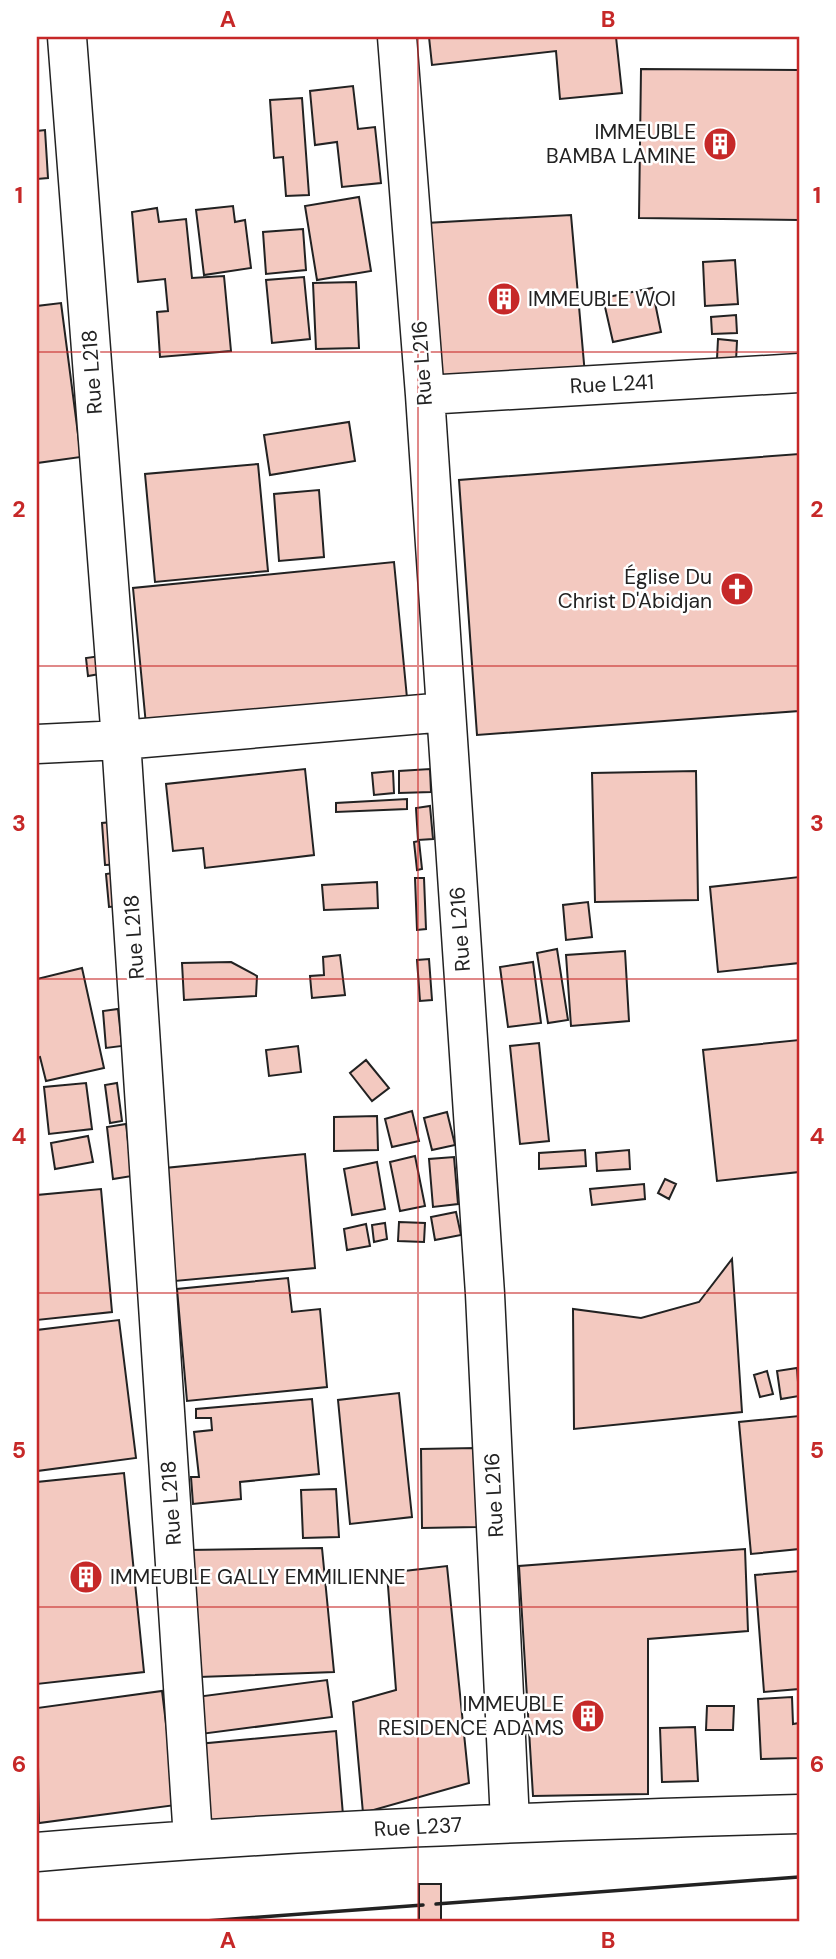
<svg xmlns="http://www.w3.org/2000/svg" width="836" height="1959" viewBox="0 0 836 1959" font-family="'DM Sans',sans-serif">
	<style>
		.building { fill: #f3c9c0; stroke: #222; stroke-width: 2 }
		.lines { fill: none; stroke-linecap: round; stroke-linejoin: round }
		.street-casing { stroke: #222; stroke-width: 41 }
		.street { stroke: #fff; stroke-width: 38 }
		.wall { stroke: #222; stroke-width: 3.5 }
		.grid { fill: none; stroke: #c62828; stroke-width: 2; stroke-opacity: 0.55 }
		.labels { text-anchor: middle; dominant-baseline: central; stroke-width: 5; stroke-linejoin: round; paint-order: stroke }
		.poi-label { font-size: 21px; fill: #222; stroke: #fff; text-anchor: end }
		.street-label { font-size: 21px; fill: #222; stroke: #fff }
		.neatline { fill: none; stroke: #c62828; stroke-width: 2.5 }
		.grid-label { font-size: 23px; text-anchor: middle; font-weight: bold; fill: #c62828 }
	</style>
	<rect width="100%" height="100%" fill="#fff"/>
	<!-- building -->
	<path class="building" d="M429,37H616L622,93L560,99L556,51L432,65Z
		M641,69L799,70V220L639,218Z
		M353,86L358,129L375,127L381,183L342,187L337,142L315,145L310,91Z
		M302,98L309,195L286,196L283,157L274,158L270,100Z
		M45,130L48,178L37,179V131Z
		M359,197L371,271L317,280L305,206Z
		M233,206L235,222L245,220L251,268L204,275L196,210Z
		M157,208L159,222L186,219L192,278L224,276L231,351L160,357L157,312L168,311L165,279L138,282L132,212Z
		M571,215L585,375L434,377L426,223Z
		M303,229L306,270L266,274L263,232Z
		M735,260L738,304L705,306L703,262Z
		M304,277L310,339L272,343L266,280Z
		M356,282L359,348L316,349L313,283Z
		M652,288L661,332L613,342L603,298Z
		M61,303L81,457L37,463V306Z
		M736,315L737,333L712,334L711,317Z
		M718,339L737,341L736,361L717,359Z
		M349,422L355,461L270,475L264,435Z
		M799,454V711L477,735L459,480Z
		M258,464L268,571L155,582L145,474Z
		M319,490L324,557L279,561L274,494Z
		M394,562L407,698L146,725L133,588Z
		M107,655L111,672L88,676L86,658Z
		M305,769L314,855L205,868L203,848L173,851L166,784Z
		M430,769L431,792L399,793V771Z
		M393,771L394,793L374,795L372,773Z
		M696,771L698,900L595,902L592,773Z
		M407,799V809L336,812V803Z
		M430,806L433,839L418,840L416,808Z
		M123,821L128,864L105,865L102,823Z
		M419,841L422,869L417,870L414,842Z
		M126,871L130,905L109,907L106,874Z
		M799,877V963L718,972L710,887Z
		M415,878H424L426,929L417,930Z
		M377,882L378,908L324,910L322,885Z
		M588,902L592,937L566,940L563,905Z
		M557,949L568,1020L548,1023L537,953Z
		M625,951L629,1021L571,1026L566,955Z
		M340,955L345,995L312,998L310,976L324,975L323,957Z
		M429,959L432,1000L420,1001L417,960Z
		M231,962L257,976L256,996L184,1000L182,963Z
		M533,962L541,1023L508,1027L500,967Z
		M82,968L104,1068L46,1081L40,1057L37,1058V979Z
		M118,1009L122,1046L106,1048L103,1011Z
		M799,1040V1172L717,1181L703,1050Z
		M539,1043L549,1141L520,1144L510,1046Z
		M298,1046L301,1072L269,1076L266,1050Z
		M366,1060L389,1088L372,1101L350,1073Z
		M86,1083L92,1129L49,1134L44,1087Z
		M117,1083L122,1121L110,1123L105,1085Z
		M412,1111L419,1141L392,1147L385,1119Z
		M447,1112L455,1145L432,1150L424,1118Z
		M377,1116L378,1150L334,1151V1117Z
		M126,1124L132,1176L113,1179L107,1127Z
		M88,1136L93,1162L55,1169L51,1143Z
		M585,1150L586,1166L539,1169V1153Z
		M629,1150L630,1169L597,1171L596,1153Z
		M305,1154L315,1268L175,1281L165,1168Z
		M415,1156L425,1206L400,1211L390,1162Z
		M454,1157L458,1204L433,1207L429,1159Z
		M377,1162L385,1209L352,1215L344,1169Z
		M665,1179L676,1184L669,1199L658,1193Z
		M644,1184L645,1199L592,1205L590,1189Z
		M101,1189L112,1312L37,1320V1195Z
		M456,1212L461,1235L435,1240L431,1217Z
		M399,1222L425,1223L424,1242L398,1241Z
		M385,1223L387,1239L374,1242L372,1225Z
		M366,1224L370,1246L347,1250L344,1229Z
		M732,1259L742,1412L574,1429L573,1309L641,1318L699,1302Z
		M288,1278L292,1312L320,1309L327,1387L187,1401L177,1289Z
		M119,1320L136,1458L37,1471V1330Z
		M797,1368L799,1396L781,1399L777,1371Z
		M767,1371L773,1394L760,1397L754,1375Z
		M399,1393L412,1517L350,1524L338,1400Z
		M312,1399L319,1474L240,1482L241,1499L193,1504L191,1477H199L194,1432L212,1430L211,1418H196V1409Z
		M799,1416V1549L751,1554L739,1422Z
		M476,1448L477,1527L422,1528L421,1449Z
		M124,1473L144,1672L37,1684V1482Z
		M336,1489L339,1537L303,1538L301,1490Z
		M322,1548L334,1672L199,1677L188,1550Z
		M745,1549L748,1631L648,1639V1794L533,1796L519,1566Z
		M447,1566L469,1783L363,1813L353,1702L396,1690L387,1573Z
		M799,1571V1689L764,1692L755,1575Z
		M327,1680L332,1717L201,1734L196,1697Z
		M162,1691L176,1805L39,1823L37,1708Z
		M792,1697L793,1724L799,1723V1758L761,1759L758,1699Z
		M707,1706H734L733,1730H706Z
		M695,1727L698,1781L662,1782L660,1728Z
		M336,1731L343,1815L205,1828L198,1744Z
		M419,1884H441V1921H419Z"/>
	<g class="lines">
		<defs>
			<path id="street" d="M67,37L121,740L193,1839
				M397,37L425,395L485,1294L510,1822
				M425,395L799,373
				M37,744L121,740L446,712
				M37,1852C291,1830 545,1821 799,1814"/>
		</defs>
		<!-- street casing -->
		<use href="#street" class="street-casing"/>
		<!-- street -->
		<use href="#street" class="street"/>
		<!-- wall -->
		<path class="wall" d="M436,1904L799,1877
			M192,1922L423,1905"/>
	</g>
	<!-- grid -->
	<path class="grid" d="M418,37V1922M37,352H799M37,666H799M37,979H799M37,1293H799M37,1607H799"/>
	<!-- icons -->
	<defs>
		<symbol id="building-disc" viewBox="-11 -11 22 22"><circle r="9.5" fill="#c62828" stroke="#fff"/><path d="M-4-6H4V6H1V3H-1V6H-4ZM-2.5-4.3h1.7v1.8h-1.7ZM.8-4.3h1.7v1.8H.8ZM-2.5-1h1.7V.8h-1.7ZM.8-1h1.7V.8H.8Z" fill="#fff"/></symbol>
		<symbol id="church-disc" viewBox="-11 -11 22 22"><circle r="9.5" fill="#c62828" stroke="#fff"/><path d="M-1.2-6h2.4v3.5h3.3v2.4h-3.3V6h-2.4V-.1h-3.3v-2.4h3.3Z" fill="#fff"/></symbol>
	</defs>
	<g fill-rule="evenodd">
		<use href="#building-disc" x="701" y="125" width="38" height="38"/>
		<use href="#building-disc" x="485" y="280" width="38" height="38"/>
		<use href="#church-disc" x="718" y="570" width="38" height="38"/>
		<use href="#building-disc" x="67" y="1558" width="38" height="38"/>
		<use href="#building-disc" x="569" y="1697" width="38" height="38"/>
	</g>
	<g class="labels">
		<!-- poi labels -->
		<g class="poi-label">
			<text x="696" y="132">IMMEUBLE<tspan x="696" dy="24">BAMBA LAMINE</tspan></text>
			<text x="528" y="299" text-anchor="start">IMMEUBLE WOI</text>
			<text x="712" y="577">Église Du<tspan x="712" dy="24">Christ D'Abidjan</tspan></text>
			<text x="110" y="1577" text-anchor="start">IMMEUBLE GALLY EMMILIENNE</text>
			<text x="564" y="1704">IMMEUBLE<tspan x="564" dy="24">RESIDENCE ADAMS</tspan></text>
		</g>
		<!-- street labels -->
		<g class="street-label">
			<text transform="translate(422 363) rotate(-94)">Rue L216</text>
			<text transform="translate(92 372) rotate(-94)">Rue L218</text>
			<text transform="translate(612 384) rotate(-3)">Rue L241</text>
			<text transform="translate(460 929) rotate(-94)">Rue L216</text>
			<text transform="translate(134 937) rotate(-94)">Rue L218</text>
			<text transform="translate(494 1495) rotate(-93)">Rue L216</text>
			<text transform="translate(171 1503) rotate(-94)">Rue L218</text>
			<text transform="translate(418 1827) rotate(-3)">Rue L237</text>
		</g>
	</g>
	<!-- border -->
	<rect width="836" height="1959" fill="none" stroke="#ffffff" stroke-width="77"/>
	<rect x="38" y="38" width="760" height="1882" class="neatline"/>
	<g class="grid-label">
		<text x="228" y="27">A</text>
		<text x="608" y="27">B</text>
		<text x="19" y="203">1</text>
		<text x="817" y="203">1</text>
		<text x="19" y="517">2</text>
		<text x="817" y="517">2</text>
		<text x="19" y="831">3</text>
		<text x="817" y="831">3</text>
		<text x="19" y="1144">4</text>
		<text x="817" y="1144">4</text>
		<text x="19" y="1458">5</text>
		<text x="817" y="1458">5</text>
		<text x="19" y="1772">6</text>
		<text x="817" y="1772">6</text>
		<text x="228" y="1948">A</text>
		<text x="608" y="1948">B</text>
	</g>
</svg>
